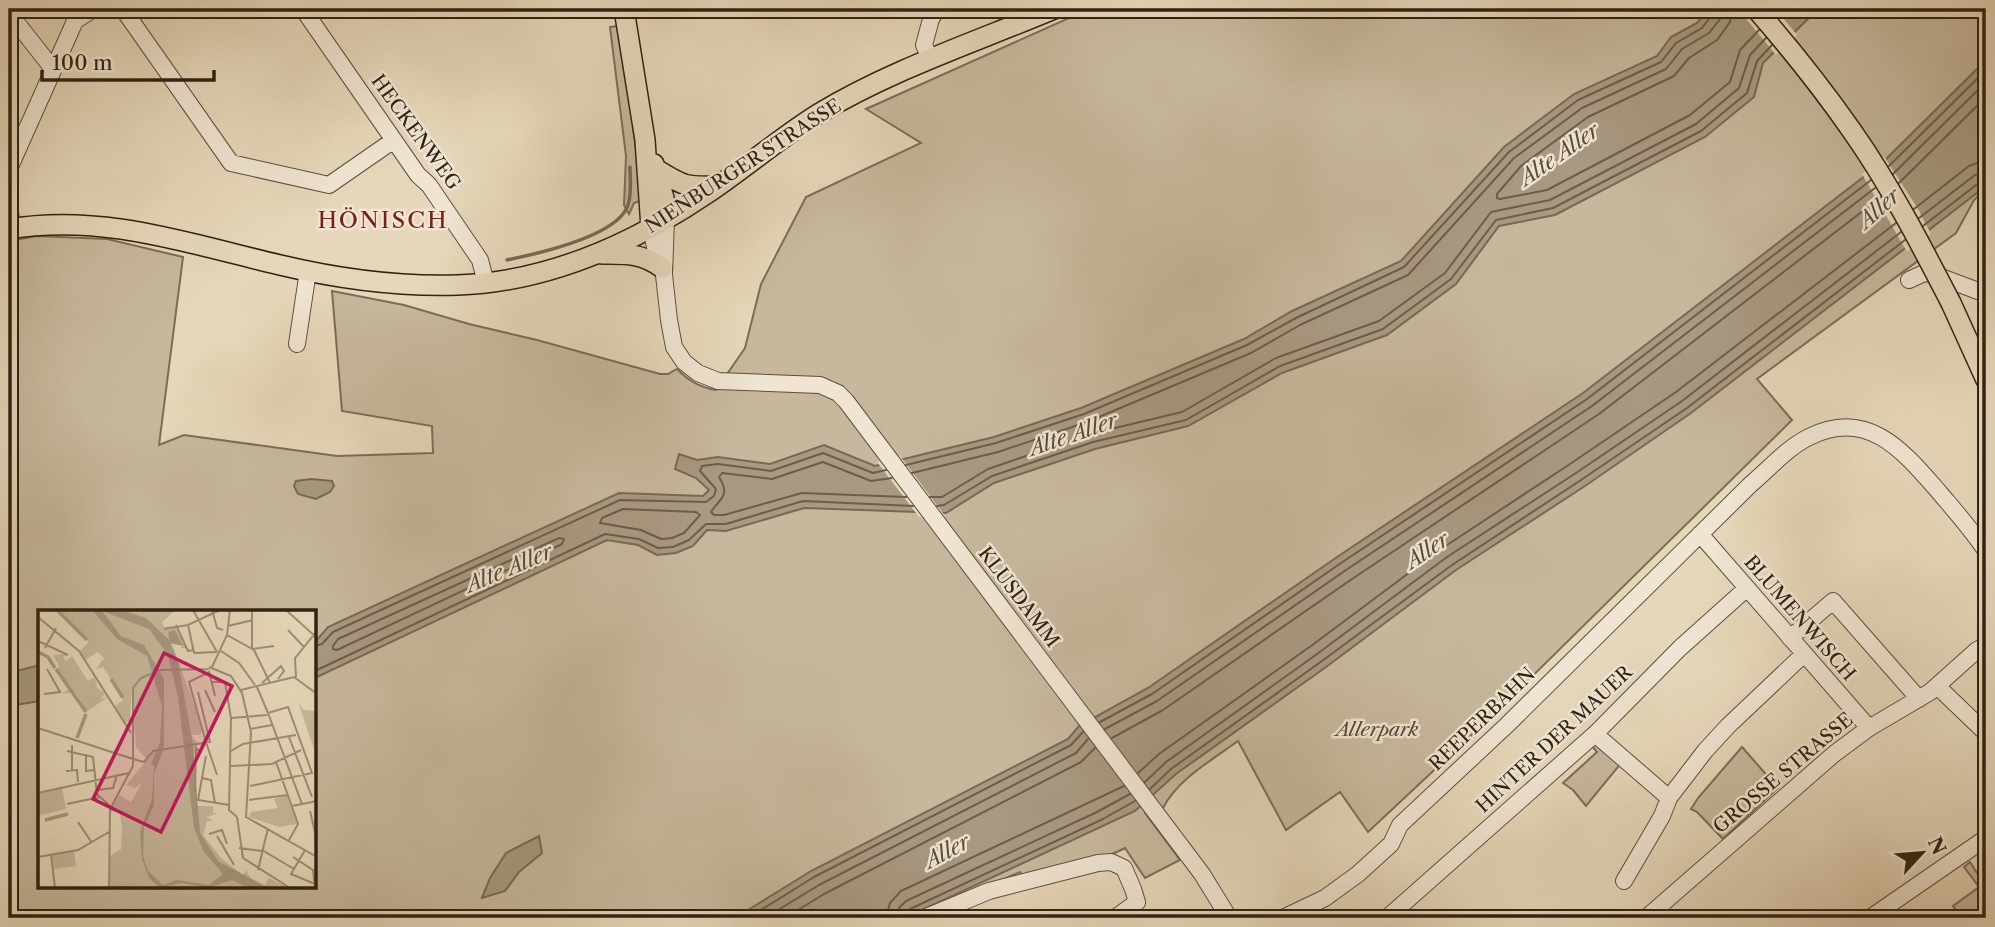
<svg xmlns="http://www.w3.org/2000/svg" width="1995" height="927" viewBox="0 0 1995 927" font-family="'Libre Caslon Text',serif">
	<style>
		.green { fill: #c7b89d; stroke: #7b6d58; stroke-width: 2; fill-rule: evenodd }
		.water { fill: #a89981; stroke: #786955; stroke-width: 2 }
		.pier { fill: #e6d7ba }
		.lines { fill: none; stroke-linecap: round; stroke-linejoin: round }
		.shore { stroke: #6c5e4a; stroke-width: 2 }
		.stream { stroke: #786955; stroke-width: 3.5 }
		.minor-casing { stroke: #5d4f3c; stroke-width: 18 }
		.major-casing { stroke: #2f2212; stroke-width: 22 }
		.minor { stroke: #efe5d2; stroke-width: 16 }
		.major { stroke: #e6d7ba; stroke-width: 19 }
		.major-bridge-casing { stroke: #2f2212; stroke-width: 22; stroke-linecap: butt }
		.major-bridge { stroke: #e6d7ba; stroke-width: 19 }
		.labels { text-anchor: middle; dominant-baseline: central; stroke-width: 5; stroke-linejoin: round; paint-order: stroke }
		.street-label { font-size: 19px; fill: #2f2212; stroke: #efe5d2 }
		.park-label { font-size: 19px; font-style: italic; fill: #554835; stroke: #efe5d2 }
		.water-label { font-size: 21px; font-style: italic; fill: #594c39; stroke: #efe5d2 }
		.quarter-label { font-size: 23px; letter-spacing: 2px; fill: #7a1f14; stroke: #efe5d2 }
		.inset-river { fill: none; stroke: #a89981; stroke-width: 3.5 }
		.inset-road { fill: none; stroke: #9d8f77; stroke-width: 2 }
		.view { fill: #c2185b; fill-opacity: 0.15; stroke: #c2185b; stroke-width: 3.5 }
		.inset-edge { fill: none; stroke: #2f2212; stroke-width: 3.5 }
	</style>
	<rect width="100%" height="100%" fill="#e6d7ba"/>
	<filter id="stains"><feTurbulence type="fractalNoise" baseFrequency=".00286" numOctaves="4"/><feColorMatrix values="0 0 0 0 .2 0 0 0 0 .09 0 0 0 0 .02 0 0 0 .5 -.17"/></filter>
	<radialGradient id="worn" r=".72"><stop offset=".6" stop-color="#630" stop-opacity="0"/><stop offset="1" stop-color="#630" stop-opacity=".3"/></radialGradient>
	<!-- green -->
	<path class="green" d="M1089,9H1986V189L1974,200L1956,233L1757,379L1792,420L1492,716L1368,832L1340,792L1286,830L1238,741C1212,760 1178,779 1163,808L1157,803L1145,813L1180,860L1145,878L1125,848C1094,865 1055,864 1022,875L1020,872L915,918H9V241L37,236L107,239L183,257L159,445L184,435L337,456L433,453L432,426L342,411L332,291L404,305L469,324L537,340L660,374H668L677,369C689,381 699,387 716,390L745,348L761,284L806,197L921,143L866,109ZM40,612H315V887H40Z
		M617,26L621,30L642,200L634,203L629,214L624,205L626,156L610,27Z
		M1597,740L1622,762L1586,806L1573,790L1563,783L1597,752L1591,745Z
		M1742,747L1778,788L1723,839L1697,812L1691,809L1698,798Z
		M1970,862L1977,873H1980L1986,879V918H1961L1953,906L1979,887L1964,867Z"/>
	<!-- water -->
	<path class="water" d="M1708,9H1818L1763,63L1754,97L1705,137L1555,215L1499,226L1456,284L1387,335L1282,373L1188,426L1095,449L994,483L946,513L804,508L726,531L707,530L693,546L676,553L657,555L638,545L607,540L315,678V642L328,627L619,493L703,496L709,490L696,478L675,469L679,454L697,460L718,457L770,464L824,445L875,466L994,437L1081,408L1244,339L1292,311L1401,261L1504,147L1574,94L1657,56L1671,37L1697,23Z
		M1986,60V186L1691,413L1585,486L1456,570L1326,667L1176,774L1135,811L905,918H735L811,871L1068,739L1079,726L1148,688L1337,557L1583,393L1883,162Z
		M311,479L332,481L334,486L330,492L316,499L298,494L294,486L296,481Z
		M40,665V701L9,706V673Z
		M539,836L542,853L519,872L505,891L482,898L490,878L506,853Z"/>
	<!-- pier -->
	<path class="pier" d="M1738,9H1776L1797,35L1776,55Z
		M1884,156L1918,209L1931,234L1907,252L1862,174Z
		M900,456L945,516L919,517L877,462Z"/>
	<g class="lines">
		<!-- shore -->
		<path class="shore" d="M1732,9L1730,22L1717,40L1689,58L1674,76L1588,117L1521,166L1497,194V198L1500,199L1547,190L1690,115L1730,82L1740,50L1759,30
			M1889,166L1986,70
			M1893,174L1986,82
			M1899,183L1986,97
			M1914,209L1969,166L1977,163L1986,162
			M1919,218L1975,175L1986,172
			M1923,226L1980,182L1986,181
			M906,465L996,443L1084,414L1247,345L1296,318L1404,267L1509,152L1578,100L1661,62L1676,43L1702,28L1712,15L1713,9
			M912,473L998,452L1087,422L1251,353L1300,325L1408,275L1514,158L1582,108L1666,69L1682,49L1709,33L1720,19L1722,9
			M892,478L871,481L823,462L772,479L722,473L719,477C731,496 720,498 711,512L714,515H724L802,493L906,497
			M930,497H942L988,469L1090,434L1182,412L1276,358L1379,321L1445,273L1491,212L1550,200L1696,124L1739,88L1750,55L1766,38
			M937,506L944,505L992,476L1093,442L1186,420L1280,366L1383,329L1451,279L1496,220L1553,208L1701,131L1747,93L1757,61L1772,45
			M623,509L696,512L700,515L684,533L672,538L661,539L641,530L600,523L602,518Z
			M559,538L564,539L562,544L337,650L333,649V646L338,639Z
			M315,646L322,644L333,632L620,500L706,502L714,496L716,489L700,471L702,466L718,464L771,471L823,453L873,473L886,470
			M315,671L605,534L639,539L658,548L673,547L689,540L706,524H726L803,501L913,506
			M1100,722L1152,694L1341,563L1587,399L1871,180
			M1105,729L1157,701L1346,570L1592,406L1875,188
			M1112,738L1163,710L1352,579L1599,414L1881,197
			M1138,773L1159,754L1311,646L1441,549L1570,464L1676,392L1896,223
			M1145,782L1166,762L1317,654L1447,557L1576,473L1682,401L1901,232
			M1150,789L1171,769L1322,661L1452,565L1581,480L1687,408L1905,240
			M748,918L814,877L1071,745L1083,732
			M765,918L819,885L1076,753L1088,739
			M785,918L824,894L1081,762L1095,748
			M886,918L890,903L901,891L1124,786
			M896,918L899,908L906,901L1097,812L1130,794
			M905,918L906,913L910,909L1101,820L1135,801"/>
		<!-- stream -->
		<path class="stream" d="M507,260C536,254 618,236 628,205C632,193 630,179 630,167"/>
		<defs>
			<path id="minor" d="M123,9L231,163L329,185L394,140
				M303,9L418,175L429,185L480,260L486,283
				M9,13L53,69
				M931,60L924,45L931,19L937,9
				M9,169L75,21L93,9
				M9,203L12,228
				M666,219L664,275L669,320L674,347L684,362L698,373L718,381L820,385L838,393L846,401L1202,874L1229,918
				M651,228L655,247L661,266
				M1909,280L1924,273L1933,274L1986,294
				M297,344L308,271
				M1700,534L1869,728
				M1790,638L1833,601L1919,699
				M1937,686L1986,733
				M1595,734L1669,798
				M1624,881L1662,816L1669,798L1705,751L1728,726L1804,654
				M924,918L989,891L1098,863L1111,862L1124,868L1133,889L1137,902L1115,918
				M1283,918L1325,898L1358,874L1391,844L1400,825L1507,725L1751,484C1770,468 1787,448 1809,437C1868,407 1904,452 1939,492C1955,511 1972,530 1986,551
				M1387,918L1595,734L1680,648L1747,588
				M1646,918L1834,754L1869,728L1930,692L1977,650L1986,645
				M1870,918L1986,838"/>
			<path id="major" d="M624,9L645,140L651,228
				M654,164L664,198L666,219
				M656,169C684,186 684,187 718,186
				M9,229C102,213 190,244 280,265C339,279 397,287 458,285C548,282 634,243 708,193C745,168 780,138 818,114C891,70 975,42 1054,9
				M602,254C626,254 642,253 662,268
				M1951,303L1986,380"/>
		</defs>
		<!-- minor casing -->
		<use href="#minor" class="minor-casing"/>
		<!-- major casing -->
		<use href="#major" class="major-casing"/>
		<!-- minor -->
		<use href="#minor" class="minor"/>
		<!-- major -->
		<use href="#major" class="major"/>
		<defs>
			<path id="major-bridge" d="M1756,9C1790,48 1822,88 1852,131C1890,185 1921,245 1951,303"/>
		</defs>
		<!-- major-bridge casing -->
		<use href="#major-bridge" class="major-bridge-casing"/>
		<!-- major-bridge -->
		<use href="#major-bridge" class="major-bridge"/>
	</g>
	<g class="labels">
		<!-- street labels -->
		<g class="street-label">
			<text transform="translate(416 132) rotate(54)">HECKENWEG</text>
			<text transform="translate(743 166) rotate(-33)">NIENBURGER STRASSE</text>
			<text transform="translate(1019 597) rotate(53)">KLUSDAMM</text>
			<text transform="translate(1800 618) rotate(49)">BLUMENWISCH</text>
			<text transform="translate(1482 719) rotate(-44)">REEPERBAHN</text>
			<text transform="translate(1554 739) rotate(-43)">HINTER DER MAUER</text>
			<text transform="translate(1783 773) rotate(-40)">GROSSE STRASSE</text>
		</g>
		<!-- park labels -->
		<g class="park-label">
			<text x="1377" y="729">Allerpark</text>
		</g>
		<!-- water labels -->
		<g class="water-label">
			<text transform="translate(1559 154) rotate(-35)">Alte Aller</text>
			<text transform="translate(1879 208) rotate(-42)">Aller</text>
			<text transform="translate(1073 434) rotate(-19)">Alte Aller</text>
			<text transform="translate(1427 550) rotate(-34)">Aller</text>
			<text transform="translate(509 568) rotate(-23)">Alte Aller</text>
			<text transform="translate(947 851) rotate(-28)">Aller</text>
		</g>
		<!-- quarter labels -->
		<g class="quarter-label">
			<text x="383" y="220">HÖNISCH</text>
		</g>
	</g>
	<!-- overview -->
	<g transform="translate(38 610)">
		<rect width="278" height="278" fill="#e6d7ba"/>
		<path d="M19,0H138L124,12L126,17L137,16L149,38H142L145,36L130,23L165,119L162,125H153L160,133L155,146L157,183L159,196H175V203H180L169,207L176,211H169L165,225L183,248L205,265L208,260L212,268L227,275L231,268L250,278H72V246L83,239L84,219L82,203L72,201L81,185L93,192L104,173L97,178L88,175L109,150L98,137L94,77L92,110L86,114L77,96L86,89L65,57L58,59L66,48L60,42L47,50L42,41L51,32ZM29,44L25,48L28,51L34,46L50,71L57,67L59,78L67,83L63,89L70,87L49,101L37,82L23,84L34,78L18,60L21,56L15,45ZM260,92L266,100L278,101L276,139ZM24,178L28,199L0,206V183ZM249,186L259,214L241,217L211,207L213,202L240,198L236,189ZM36,241L38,256L16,259L14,245Z" fill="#c7b89d"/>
		<path d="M54,0H83L108,8L131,30L130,22L137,20L145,36L132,33L140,51L155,135L162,223L180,251L230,278H210L194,270L170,278L143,273L122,278L111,268L104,249L102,222L114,189L116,155H113L122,132L124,96L109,46L79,29ZM64,1L111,19L130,45L140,87L156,218L166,242L185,264L171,275L139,270L125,275L110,261L105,246L106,217L116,195V164L126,138V69L106,35L83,26Z" fill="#a89981" fill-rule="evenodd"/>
		<path class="inset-river" d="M19,0L49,30M0,42L10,47L17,58M18,59L48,102M73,69L85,88M39,128L48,104M7,210L30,204"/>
		<path class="inset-road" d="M155,0L179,42M174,0L179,18L185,20M214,0V39M248,0L279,28M0,7L41,41L93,123M138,15L150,41L155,40M150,15L156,43M190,16L215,10M126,19L150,15L182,0M250,20L266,37M189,25L216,40L232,73M0,31L30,45M7,38L18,18M215,39L236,36M183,41L201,53L217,75M156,43L179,42M171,57L193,66L204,83L213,122L208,207L279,247M174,57L189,25L192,0M171,61L177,86M258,67L257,48L279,21M174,72H187L193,108M224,73L243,56L246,61L240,69M219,77L230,103M167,80L177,102M203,80L256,67L279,84M6,84L22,82L9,59M230,103L264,194M193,108L191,200L199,207M193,108L229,105M0,118L95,149M212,119L234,115M251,127L274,187M168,132L151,72L171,62M168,132L179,165M34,135V160M29,141L55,147L59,184L72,196M193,141L205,134L258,125M48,144V161L56,160M168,146L160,190L191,195M95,149L106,152L115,141L172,132L160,82M238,152L260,214L251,230M193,156L234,154L263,140M28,161L39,160L40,172M164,168L173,170L177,193M212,176L274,163L250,97L230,103M59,180L75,178L79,165M157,182L158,138L163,143M0,183L91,163M211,190L250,185M29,194L62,187M254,196L279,191M272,201L279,231M199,207L205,248L252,278M40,212L54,233M171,224L184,220L189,234M179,226L196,255M201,238L224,241M224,240L256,259M267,240L253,264L277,274M13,244L17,278M0,247L40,240L71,222M255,247L275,260L277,278M220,260L230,218M71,278L72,199L95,156V78L103,68L122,60L171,59"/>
		<path class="view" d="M126,43L194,76L123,222L55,189Z"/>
		<rect width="278" height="278" class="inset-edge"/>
	</g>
	<!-- margin -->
	<rect width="1995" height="927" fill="none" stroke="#e6d7ba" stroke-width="35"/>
	<rect x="10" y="10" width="1974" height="906" fill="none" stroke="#2f2212" stroke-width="3.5"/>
	<rect x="18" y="18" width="1960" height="892" fill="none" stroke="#2f2212" stroke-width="2"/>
	<!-- north arrow -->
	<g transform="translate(1922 853) rotate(64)" stroke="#efe5d2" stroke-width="5" paint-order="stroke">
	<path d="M0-5L12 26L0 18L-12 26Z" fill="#2f2212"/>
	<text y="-10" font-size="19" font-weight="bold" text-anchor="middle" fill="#2f2212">N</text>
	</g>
	<!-- scale -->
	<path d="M42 70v10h172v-10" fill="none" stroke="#2f2212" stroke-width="3.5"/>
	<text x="52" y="70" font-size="21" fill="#2f2212" stroke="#efe5d2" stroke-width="5" paint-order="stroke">100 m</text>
	<rect width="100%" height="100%" filter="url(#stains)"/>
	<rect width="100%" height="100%" fill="url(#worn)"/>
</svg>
